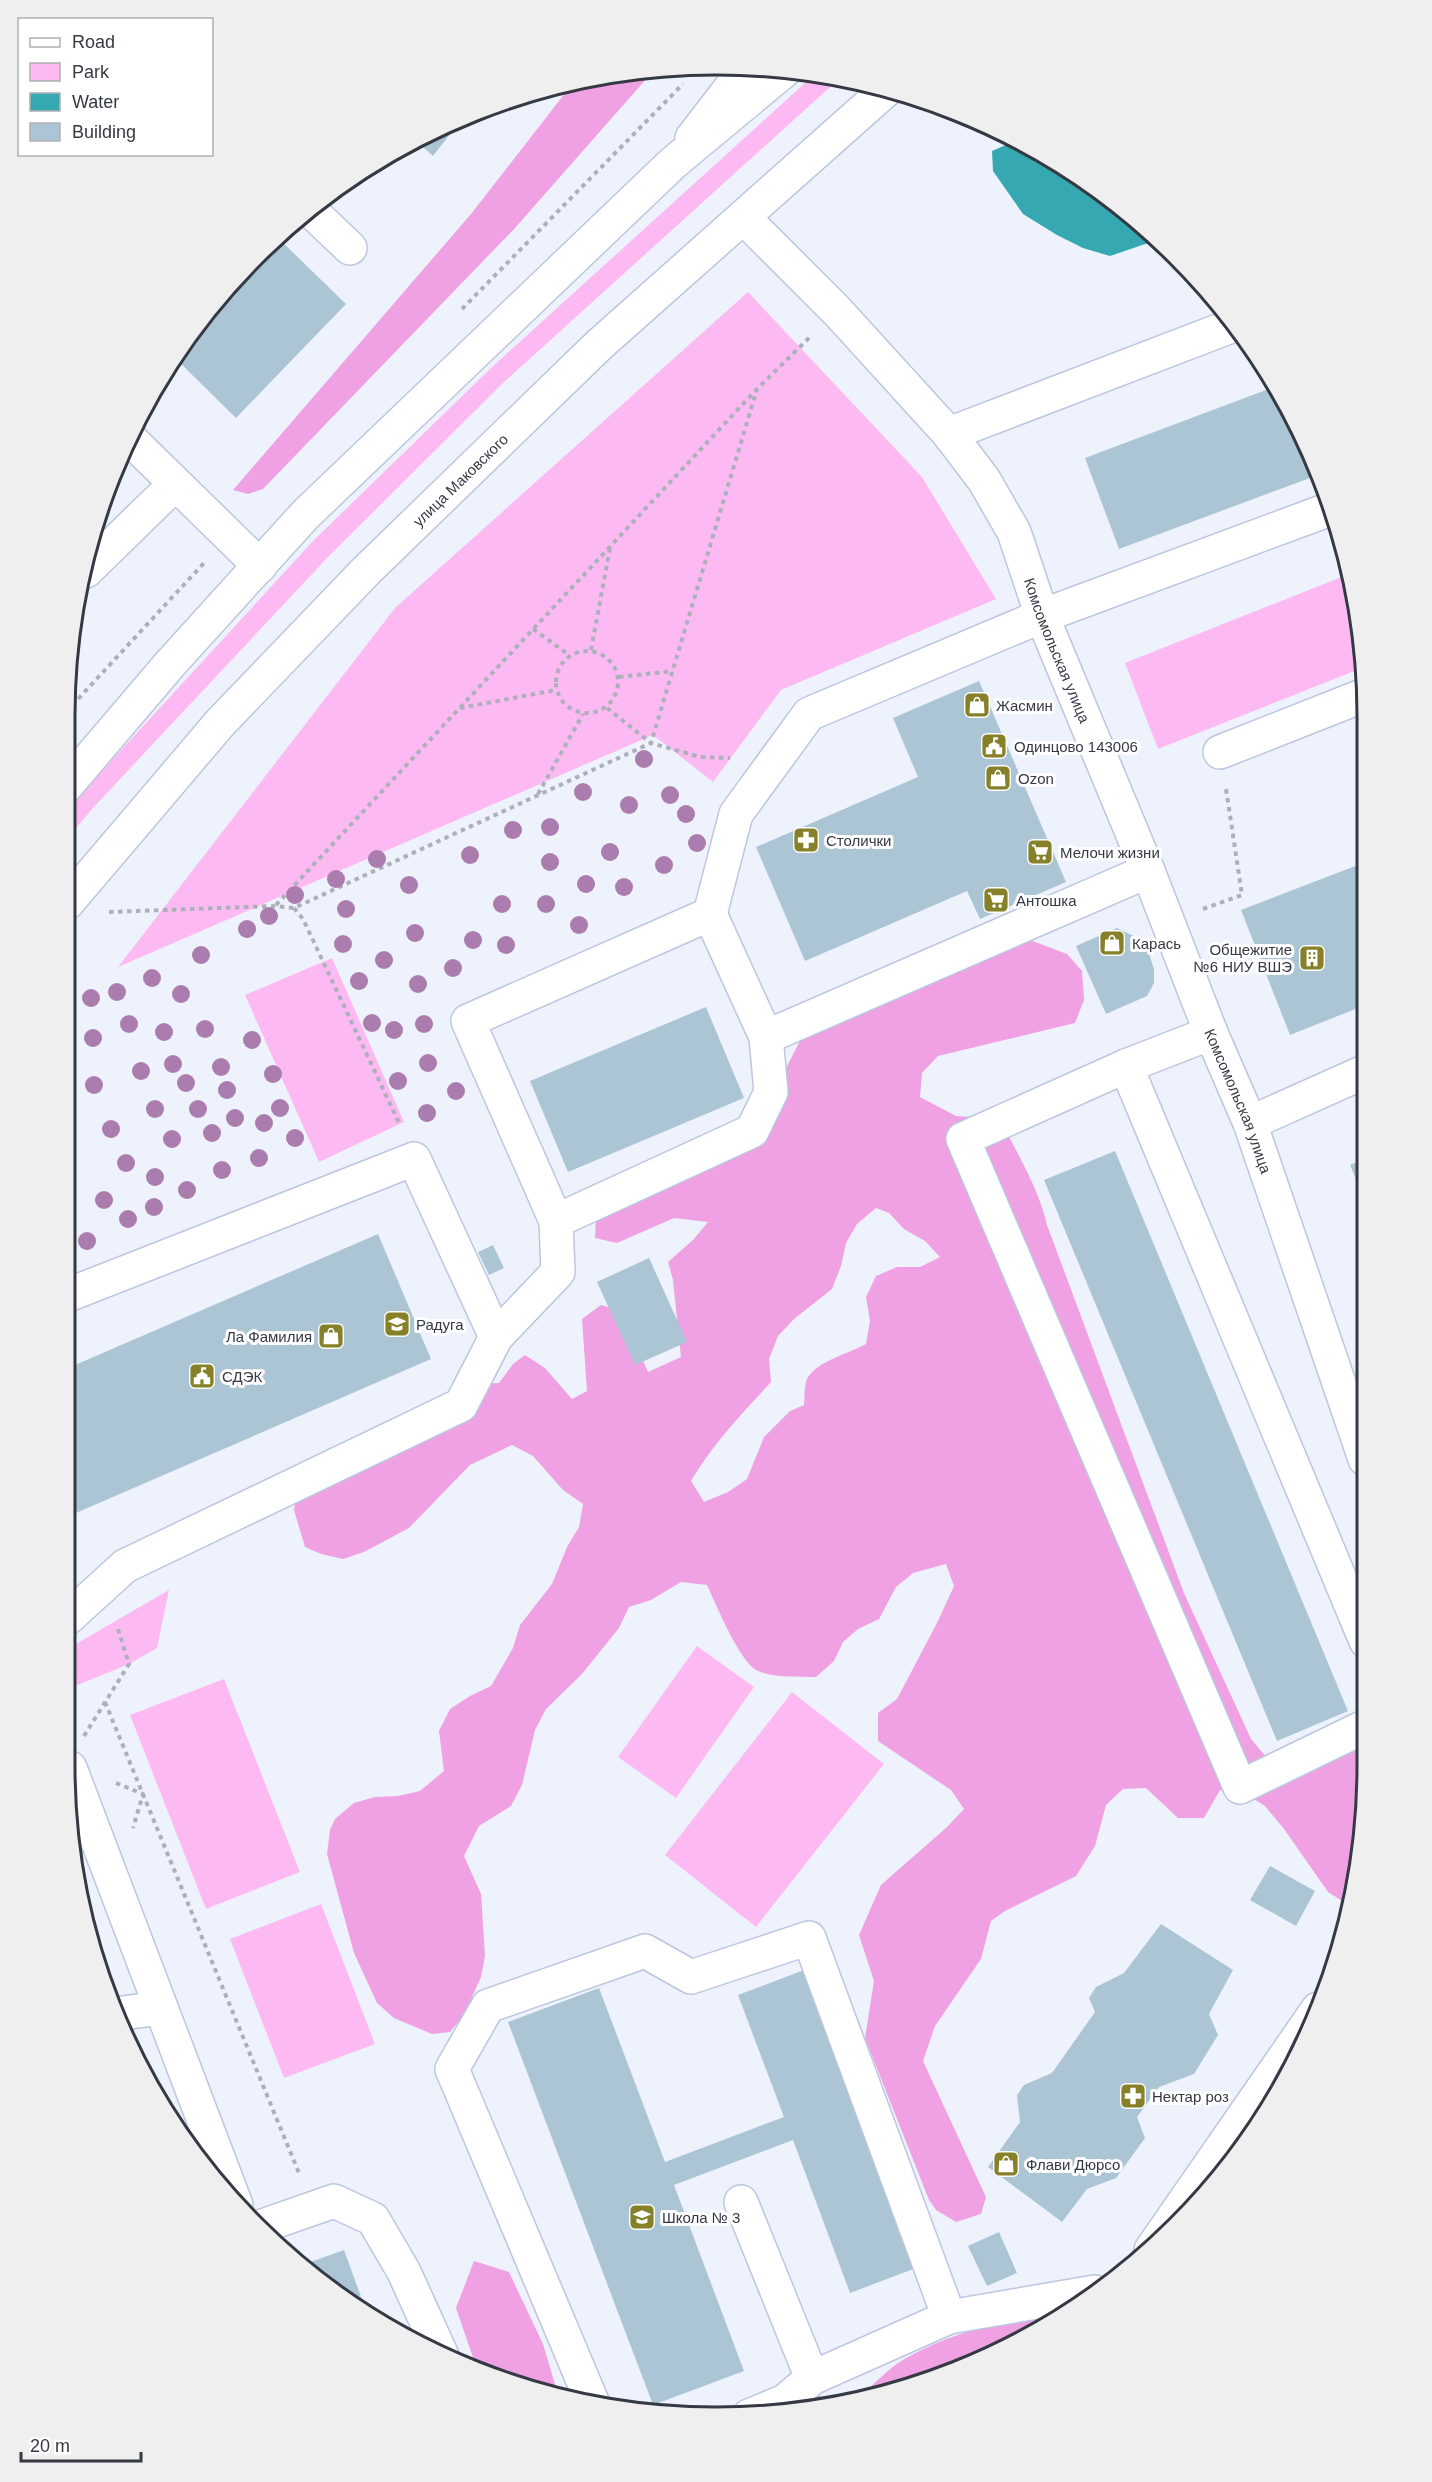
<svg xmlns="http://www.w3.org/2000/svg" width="1432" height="2482" viewBox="0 0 1432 2482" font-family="Arial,sans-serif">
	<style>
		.green { fill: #fdbaf2 }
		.forest { fill: #efa1e3; fill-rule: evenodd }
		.water { fill: #35a8b1 }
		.building { fill: #abc5d5 }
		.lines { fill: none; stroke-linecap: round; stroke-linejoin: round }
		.minor-casing { stroke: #bcc6df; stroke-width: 36 }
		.major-casing { stroke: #bcc6df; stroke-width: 36 }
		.path { stroke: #acb0bb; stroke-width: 4; stroke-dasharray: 4.5 4.5; stroke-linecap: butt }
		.minor { stroke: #fff; stroke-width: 33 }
		.major { stroke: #fff; stroke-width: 33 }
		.tree { fill: #ab7cae }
		.labels { text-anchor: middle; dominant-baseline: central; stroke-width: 6; stroke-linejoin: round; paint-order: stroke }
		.street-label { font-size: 15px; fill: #353943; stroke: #fff }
		.poi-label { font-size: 15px; fill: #353943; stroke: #fff; text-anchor: start }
		.rim { fill: none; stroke: #353943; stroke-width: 3 }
	</style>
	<rect width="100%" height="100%" fill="#eef2fd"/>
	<!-- green -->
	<path class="green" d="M816,73L839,79L503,383L328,557L93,808L66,840V810L314,540L491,368Z
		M748,292L922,477L996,599L781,690L713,782L653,735L118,967L395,608Z
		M1349,574L1362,631V668L1158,749L1125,663Z
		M332,958L404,1122L319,1162L245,995Z
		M169,1590L157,1648L129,1664L70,1688L69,1648Z
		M697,1646L754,1687L676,1798L618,1757Z
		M224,1679L300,1872L206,1909L130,1715Z
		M792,1692L884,1764L756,1927L665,1855Z
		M321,1904L375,2044L284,2078L230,1939Z"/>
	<!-- forest -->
	<path class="forest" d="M655,69L515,228L263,489L248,494L233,490L471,214L573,83Z
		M1014,934L1067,954L1082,971L1084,1000L1075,1023L938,1056L922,1073L920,1097L956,1116L1000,1119C1017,1154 1038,1186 1047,1225L1184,1593L1251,1739L1273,1765L1366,1720V1808L1347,1904L1328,1892L1284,1829L1265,1806L1244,1793L1220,1790L1204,1818H1178L1146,1788L1123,1789L1106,1805L1095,1846L1076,1876L1005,1911L991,1921L981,1959L935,2026L923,2061L986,2197L981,2214L956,2222L936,2210L929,2200L865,2038L874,1981L859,1935L881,1885L947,1827L964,1809L951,1790L878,1741V1713L897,1699L938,1621L954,1586L946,1564L913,1573L896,1587L879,1619L858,1629L843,1642L834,1661L816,1677C799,1676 766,1679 752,1667C736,1652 716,1605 707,1585L681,1582L651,1600L629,1607L619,1628L582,1674L546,1709L535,1730L522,1785L511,1806L479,1826L464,1856L481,1894L485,1956L481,1977L464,2015L450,2032L432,2034L394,2018L377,2003L354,1953L327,1854L330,1830L335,1819L354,1803L375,1797L398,1796L420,1791L444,1771L439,1731L450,1709L470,1696L491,1686L513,1648L520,1625L552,1584L567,1547L579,1527L583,1504L563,1490L533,1456L512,1445L470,1465L409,1528L364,1552L343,1559L321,1554L305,1547L294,1510L297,1486L476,1384L499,1383L513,1364L525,1355L545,1368L572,1399L587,1391L582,1319L601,1305L622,1311L648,1372L681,1357L673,1280L668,1262L693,1240L708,1222L674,1218L617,1243L595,1238L596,1216L692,1168L782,1076L803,1035ZM876,1208L889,1213L904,1229L925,1241L940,1257L920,1267H897L876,1276L866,1297L870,1321L866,1344C848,1354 820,1360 808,1377C804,1383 805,1397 804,1405L790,1411L764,1437L747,1479L728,1492L704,1502L691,1481C713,1443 742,1414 771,1382L769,1359L778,1336L794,1319L832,1289L841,1266L846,1243L857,1224Z
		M474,2261L509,2272L543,2344L559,2398L547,2395L477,2369L456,2308Z
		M1082,2302L1042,2330L965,2368L843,2405L757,2416L804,2389L822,2397L853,2402C870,2389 889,2367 906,2358C960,2328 1022,2316 1082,2302Z"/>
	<!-- water -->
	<path class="water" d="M1017,140L1042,152L1157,240L1110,256L1083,248L1057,235L1023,214L993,171L992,151Z"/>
	<!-- building -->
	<path class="building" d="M462,119L433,156L415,140L428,132Z
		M278,238L346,304L236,418L175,358L226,286Z
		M1274,387L1318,475L1119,549L1085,458Z
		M979,681L1066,882L980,919L967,891L805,961L756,847L918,777L893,718Z
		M1363,863V1006L1290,1035L1241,910Z
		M1117,928L1140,939L1149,953L1154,970V983L1147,996L1106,1014L1076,946Z
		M706,1007L744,1098L568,1172L530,1081Z
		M1115,1151L1348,1711L1277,1741L1044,1180Z
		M1364,1159V1192L1362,1193L1350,1165Z
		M378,1234L431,1359L69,1516L68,1368Z
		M493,1245L504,1268L489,1275L478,1252Z
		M649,1258L687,1342L635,1365L597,1282Z
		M1270,1866L1315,1891L1296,1926L1250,1900Z
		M1161,1924L1233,1970L1209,2014L1218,2035L1194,2074L1159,2087L1137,2117L1145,2138L1116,2178L1087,2189L1062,2222L988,2167L1020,2122L1017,2095L1024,2085L1052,2073L1095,2012L1089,1998L1096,1987L1124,1973Z
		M804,1970L916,2268L850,2293L793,2140L674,2185L744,2371L653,2405L508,2022L599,1988L665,2162L784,2117L738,1995Z
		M999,2232L1017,2273L987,2286L968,2246Z
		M344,2250L368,2316L354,2308L302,2265Z"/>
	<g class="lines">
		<defs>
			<g id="minor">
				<path d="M692,138L746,68"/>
				<path d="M309,209L350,248"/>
				<path id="s1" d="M743,217L837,311L949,434L984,480L1014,532L1042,616L1148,871L1211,1033L1250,1123L1365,1459"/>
				<path d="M949,434L1234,325"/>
				<path d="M130,439L260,566"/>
				<path d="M86,571L175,484"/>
				<path d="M1220,752L1362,696"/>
				<path d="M710,914L736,814L809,714L1042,616L1333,508"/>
				<path d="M1211,1033L1126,1066L963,1139L1240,1787L1366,1726"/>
				<path d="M1126,1066L1366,1641"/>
				<path d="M1250,1123L1364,1072"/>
				<path d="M556,1221L468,1021L710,914L766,1037"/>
				<path d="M68,1295L414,1159L496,1337"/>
				<path d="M69,1617L125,1566L461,1405L496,1337L558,1272L556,1221L752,1131L771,1092L766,1037L1148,871"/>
				<path d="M70,1768L236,2205"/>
				<path d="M115,2014L161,2008"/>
				<path d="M741,2202L812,2378"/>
				<path d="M257,2228L334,2201L373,2219L404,2272L442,2356"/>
				<path d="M1151,2250L1318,2009"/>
				<path d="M949,2317L1095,2292"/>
				<path d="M593,2404L452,2069L488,2006L645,1951L691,1977L809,1938L949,2317L812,2378L785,2401L749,2416"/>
			</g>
			<g id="major">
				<path d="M66,786L170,664L305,515L673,163L785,70"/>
				<path id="s2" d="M67,903L220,723L366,571L599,345L886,90"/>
			</g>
		</defs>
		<!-- minor casing -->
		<use href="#minor" class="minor-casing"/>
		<!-- major casing -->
		<use href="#major" class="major-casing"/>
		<!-- path -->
		<path class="path" d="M462,309L683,84
			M533,629L569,655
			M591,650L610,548
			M556 682a31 31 0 1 1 62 0a31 31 0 1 1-62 0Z
			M619,677L673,671
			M460,708L556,690
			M607,708L651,743L700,757L730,758
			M66,712L204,563
			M538,794L583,714
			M276,905L757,389L811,336
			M294,908L303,919L400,1125
			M1203,909L1242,895L1226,789
			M109,912L275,906L294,908L651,743L757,389
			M105,1702L299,2173
			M84,1736L129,1664L117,1626
			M116,1783L143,1794L133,1828"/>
		<!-- minor -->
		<use href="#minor" class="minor"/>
		<!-- major -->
		<use href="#major" class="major"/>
	</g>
	<!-- trees -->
	<g class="tree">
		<circle cx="644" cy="759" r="9"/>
		<circle cx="583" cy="792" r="9"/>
		<circle cx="670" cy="795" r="9"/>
		<circle cx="629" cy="805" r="9"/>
		<circle cx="686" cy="814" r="9"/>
		<circle cx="550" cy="827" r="9"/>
		<circle cx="513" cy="830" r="9"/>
		<circle cx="697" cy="843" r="9"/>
		<circle cx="610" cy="852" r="9"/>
		<circle cx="470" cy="855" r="9"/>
		<circle cx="377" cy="859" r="9"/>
		<circle cx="550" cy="862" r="9"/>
		<circle cx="664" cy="865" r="9"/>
		<circle cx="336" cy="879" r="9"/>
		<circle cx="586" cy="884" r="9"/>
		<circle cx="409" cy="885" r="9"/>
		<circle cx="624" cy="887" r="9"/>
		<circle cx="295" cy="895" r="9"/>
		<circle cx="502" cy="904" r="9"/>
		<circle cx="546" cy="904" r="9"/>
		<circle cx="346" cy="909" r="9"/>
		<circle cx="269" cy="916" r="9"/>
		<circle cx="579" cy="925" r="9"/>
		<circle cx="247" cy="929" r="9"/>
		<circle cx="415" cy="933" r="9"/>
		<circle cx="473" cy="940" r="9"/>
		<circle cx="343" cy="944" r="9"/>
		<circle cx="506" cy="945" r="9"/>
		<circle cx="201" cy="955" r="9"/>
		<circle cx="384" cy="960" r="9"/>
		<circle cx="453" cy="968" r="9"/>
		<circle cx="152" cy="978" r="9"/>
		<circle cx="359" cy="981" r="9"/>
		<circle cx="418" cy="984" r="9"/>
		<circle cx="117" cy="992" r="9"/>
		<circle cx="181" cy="994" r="9"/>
		<circle cx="91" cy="998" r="9"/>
		<circle cx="372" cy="1023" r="9"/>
		<circle cx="129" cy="1024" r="9"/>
		<circle cx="424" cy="1024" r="9"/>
		<circle cx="205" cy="1029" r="9"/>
		<circle cx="394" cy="1030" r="9"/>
		<circle cx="164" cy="1032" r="9"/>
		<circle cx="93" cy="1038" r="9"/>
		<circle cx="252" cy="1040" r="9"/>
		<circle cx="428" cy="1063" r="9"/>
		<circle cx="173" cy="1064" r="9"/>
		<circle cx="221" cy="1067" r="9"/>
		<circle cx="141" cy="1071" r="9"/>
		<circle cx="273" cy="1074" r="9"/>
		<circle cx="398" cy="1081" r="9"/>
		<circle cx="186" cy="1083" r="9"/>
		<circle cx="94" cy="1085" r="9"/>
		<circle cx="227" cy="1090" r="9"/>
		<circle cx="456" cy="1091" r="9"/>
		<circle cx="280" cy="1108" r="9"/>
		<circle cx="155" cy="1109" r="9"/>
		<circle cx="198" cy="1109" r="9"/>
		<circle cx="427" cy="1113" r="9"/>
		<circle cx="235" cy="1118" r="9"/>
		<circle cx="264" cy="1123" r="9"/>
		<circle cx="111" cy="1129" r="9"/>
		<circle cx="212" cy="1133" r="9"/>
		<circle cx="295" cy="1138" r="9"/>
		<circle cx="172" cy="1139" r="9"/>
		<circle cx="259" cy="1158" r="9"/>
		<circle cx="126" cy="1163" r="9"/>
		<circle cx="222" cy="1170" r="9"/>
		<circle cx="155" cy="1177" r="9"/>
		<circle cx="187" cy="1190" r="9"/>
		<circle cx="104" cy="1200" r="9"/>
		<circle cx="154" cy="1207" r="9"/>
		<circle cx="128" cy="1219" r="9"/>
		<circle cx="87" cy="1241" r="9"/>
	</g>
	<!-- icons -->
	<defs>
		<symbol id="shop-square" viewBox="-11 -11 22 22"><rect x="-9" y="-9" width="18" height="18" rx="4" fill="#868129" stroke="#fff"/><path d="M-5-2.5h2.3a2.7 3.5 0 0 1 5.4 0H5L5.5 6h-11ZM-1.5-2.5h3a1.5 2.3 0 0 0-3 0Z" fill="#fff"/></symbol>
		<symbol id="civic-square" viewBox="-11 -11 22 22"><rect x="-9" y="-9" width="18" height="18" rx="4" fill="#868129" stroke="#fff"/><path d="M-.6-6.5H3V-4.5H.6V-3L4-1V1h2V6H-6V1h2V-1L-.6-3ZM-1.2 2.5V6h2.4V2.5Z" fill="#fff"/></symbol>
		<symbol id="pharmacy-square" viewBox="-11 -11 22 22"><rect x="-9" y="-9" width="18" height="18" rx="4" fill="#868129" stroke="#fff"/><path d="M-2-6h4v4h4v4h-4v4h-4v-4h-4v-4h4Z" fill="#fff"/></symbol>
		<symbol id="supermarket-square" viewBox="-11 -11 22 22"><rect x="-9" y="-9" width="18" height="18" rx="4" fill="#868129" stroke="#fff"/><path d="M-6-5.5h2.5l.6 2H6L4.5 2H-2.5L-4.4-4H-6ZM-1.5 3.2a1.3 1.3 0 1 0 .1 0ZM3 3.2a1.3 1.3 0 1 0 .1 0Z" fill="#fff"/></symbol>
		<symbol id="building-square" viewBox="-11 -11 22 22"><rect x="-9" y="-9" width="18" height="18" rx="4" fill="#868129" stroke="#fff"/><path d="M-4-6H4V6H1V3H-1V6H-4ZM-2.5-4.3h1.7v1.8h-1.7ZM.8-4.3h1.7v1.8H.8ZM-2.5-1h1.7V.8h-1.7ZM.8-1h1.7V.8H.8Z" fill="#fff"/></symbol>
		<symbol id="school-square" viewBox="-11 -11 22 22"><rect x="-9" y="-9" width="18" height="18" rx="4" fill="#868129" stroke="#fff"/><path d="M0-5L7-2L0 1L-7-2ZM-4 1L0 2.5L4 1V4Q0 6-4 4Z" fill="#fff"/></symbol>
	</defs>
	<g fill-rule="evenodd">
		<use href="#shop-square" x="962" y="690" width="30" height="30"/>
		<use href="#civic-square" x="979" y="731" width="30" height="30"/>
		<use href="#shop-square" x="983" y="763" width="30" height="30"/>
		<use href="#pharmacy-square" x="791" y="825" width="30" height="30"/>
		<use href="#supermarket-square" x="1025" y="837" width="30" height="30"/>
		<use href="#supermarket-square" x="981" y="885" width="30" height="30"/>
		<use href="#shop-square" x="1097" y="928" width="30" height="30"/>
		<use href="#building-square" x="1297" y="943" width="30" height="30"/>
		<use href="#school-square" x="382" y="1309" width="30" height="30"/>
		<use href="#shop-square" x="316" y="1321" width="30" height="30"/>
		<use href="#civic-square" x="187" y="1361" width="30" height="30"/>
		<use href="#pharmacy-square" x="1118" y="2081" width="30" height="30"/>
		<use href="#shop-square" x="991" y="2149" width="30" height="30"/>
		<use href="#school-square" x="627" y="2202" width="30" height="30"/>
	</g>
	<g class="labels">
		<!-- street labels -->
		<g class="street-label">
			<text stroke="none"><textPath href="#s2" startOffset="578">улица Маковского</textPath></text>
			<text stroke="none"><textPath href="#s1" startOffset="543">Комсомольская улица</textPath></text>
			<text stroke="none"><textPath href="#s1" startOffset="1029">Комсомольская улица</textPath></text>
		</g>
		<!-- poi labels -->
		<g class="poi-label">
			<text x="996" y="705">Жасмин</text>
			<text x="1014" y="746">Одинцово 143006</text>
			<text x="1018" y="778">Ozon</text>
			<text x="826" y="840">Столички</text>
			<text x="1060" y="852">Мелочи жизни</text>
			<text x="1016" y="900">Антошка</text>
			<text x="1132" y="943">Карась</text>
			<text x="1292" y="949" text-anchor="end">Общежитие<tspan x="1292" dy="17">№6 НИУ ВШЭ</tspan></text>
			<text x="416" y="1324">Радуга</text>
			<text x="312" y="1336" text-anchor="end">Ла Фамилия</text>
			<text x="222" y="1376">СДЭК</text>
			<text x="1152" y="2096">Нектар роз</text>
			<text x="1026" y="2164">Флави Дюрсо</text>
			<text x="662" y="2217">Школа № 3</text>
		</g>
	</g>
	<!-- crop -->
	<path d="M0 0H1432V2482H0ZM716 75H716A641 641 0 0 1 1357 716V1766A641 641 0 0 1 716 2407H716A641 641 0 0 1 75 1766V716A641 641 0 0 1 716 75Z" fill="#efeff0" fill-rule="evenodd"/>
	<path class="rim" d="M716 75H716A641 641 0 0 1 1357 716V1766A641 641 0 0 1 716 2407H716A641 641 0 0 1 75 1766V716A641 641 0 0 1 716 75Z"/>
	<!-- legend -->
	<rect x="18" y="18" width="195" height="138" fill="#ffffff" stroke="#aeb0b4" stroke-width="1.5"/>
	<rect x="30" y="38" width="30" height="9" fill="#ffffff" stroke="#aeb0b4" stroke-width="1.5"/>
	<text x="72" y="48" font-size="18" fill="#353943">Road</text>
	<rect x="30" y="63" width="30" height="18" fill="#fdbaf2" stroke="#aeb0b4" stroke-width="1.5"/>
	<text x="72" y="78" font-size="18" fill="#353943">Park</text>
	<rect x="30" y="93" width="30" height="18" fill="#35a8b1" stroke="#aeb0b4" stroke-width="1.5"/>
	<text x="72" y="108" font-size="18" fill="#353943">Water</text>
	<rect x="30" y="123" width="30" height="18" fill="#abc5d5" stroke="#aeb0b4" stroke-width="1.5"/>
	<text x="72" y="138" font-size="18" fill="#353943">Building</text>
	<!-- scale -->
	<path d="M21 2452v9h120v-9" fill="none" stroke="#353943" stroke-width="3"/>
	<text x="30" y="2452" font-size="18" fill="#353943" stroke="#ffffff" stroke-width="4.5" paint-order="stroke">20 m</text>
</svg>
